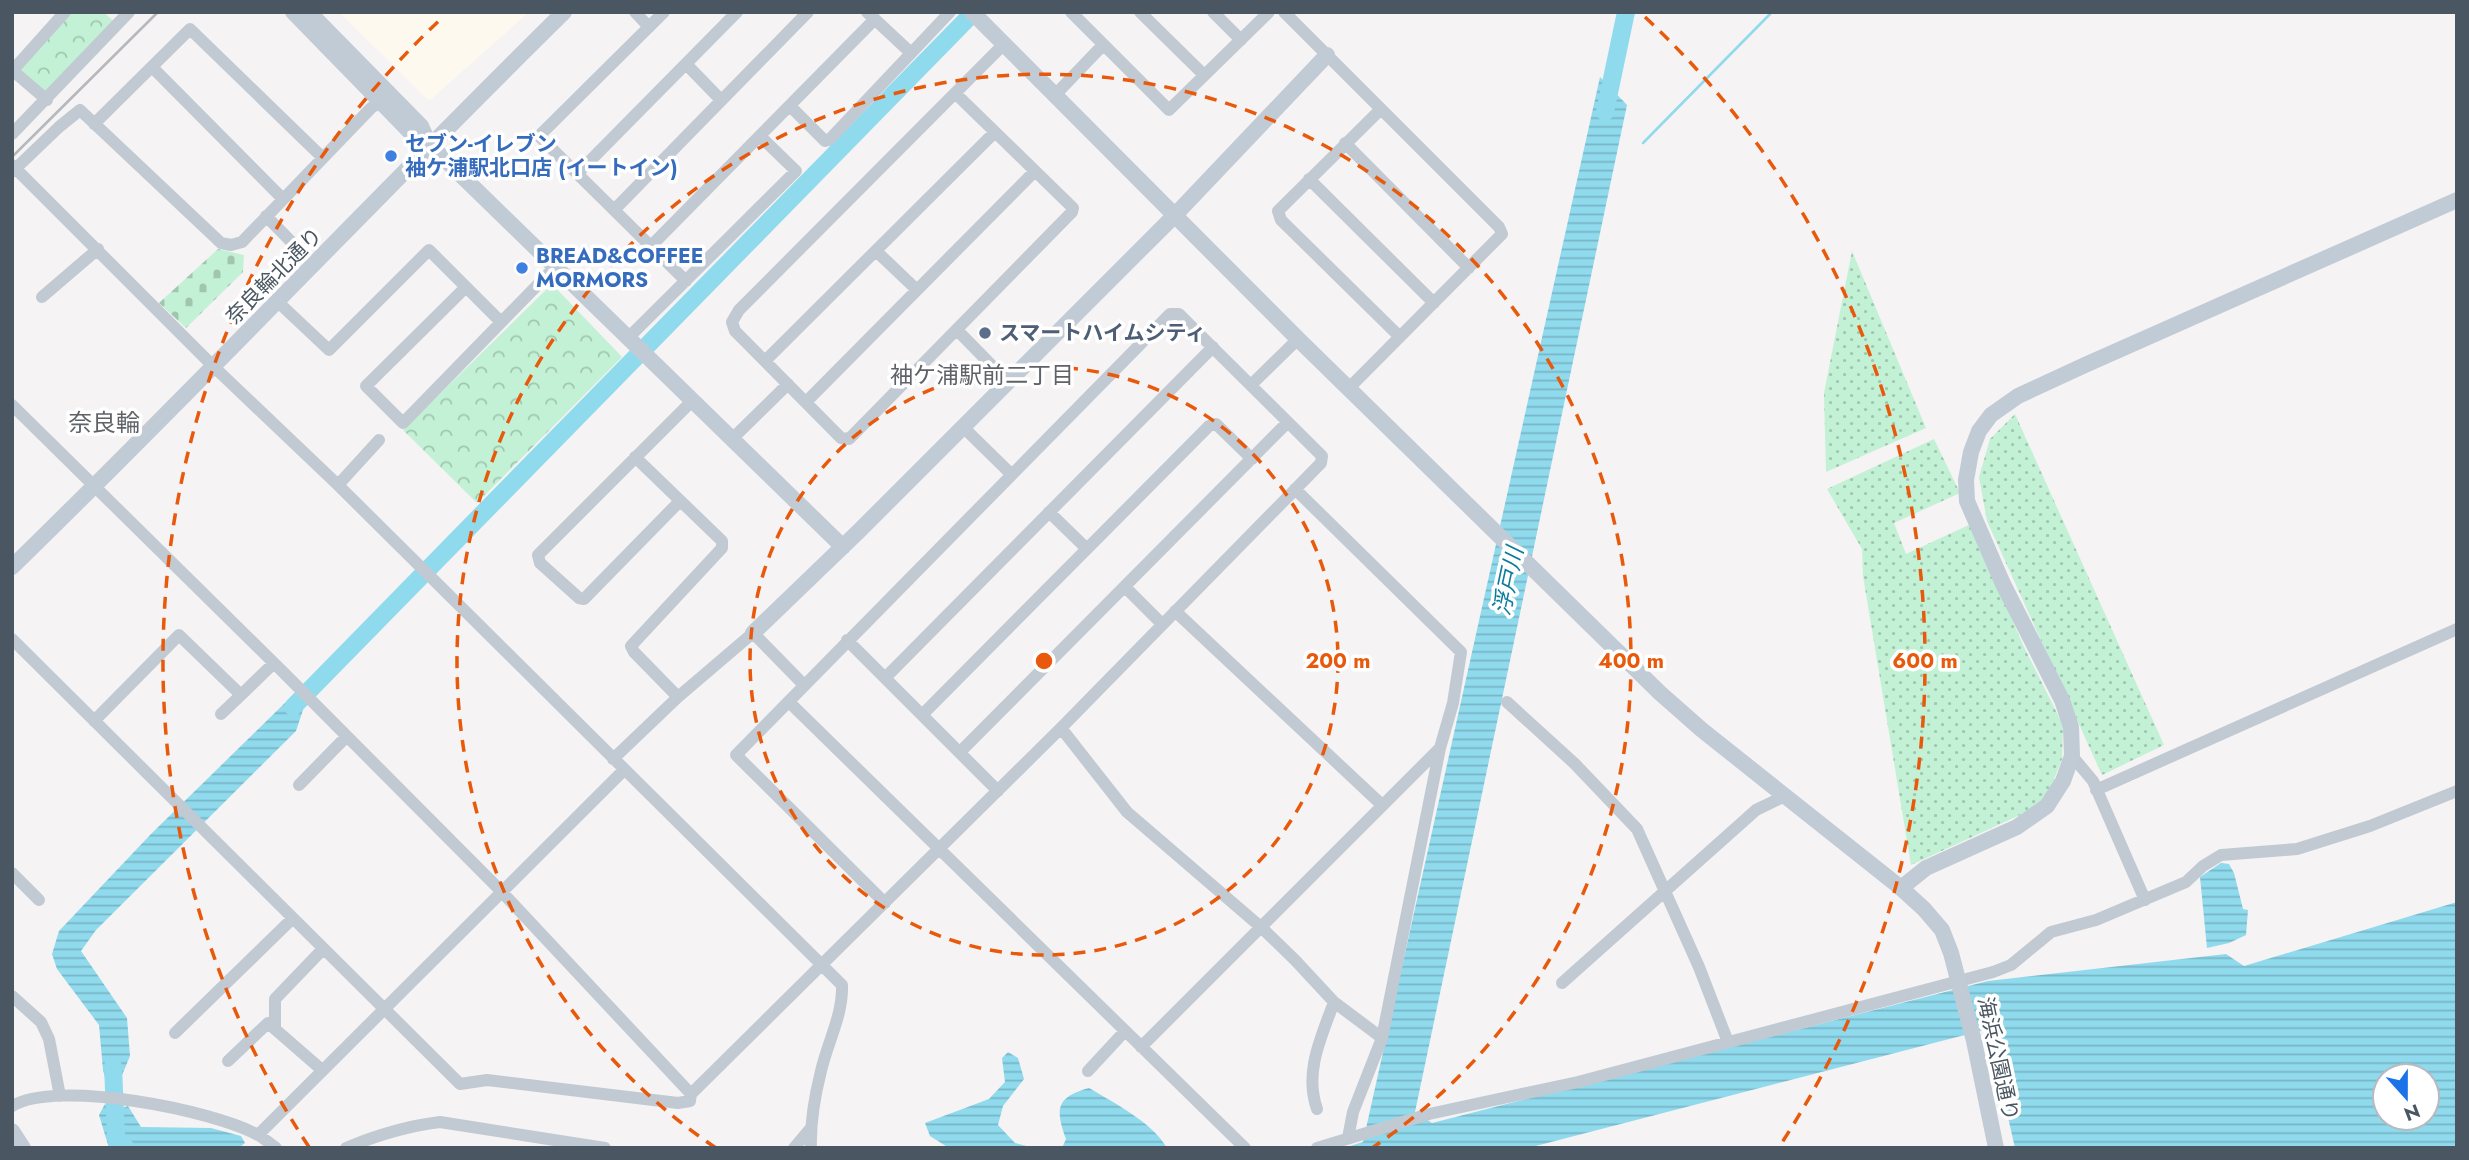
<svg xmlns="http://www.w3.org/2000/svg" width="2469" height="1160" viewBox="0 0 2469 1160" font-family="Jost,'Noto Sans JP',sans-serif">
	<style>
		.commercial { fill: #fdf9ef }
		.grass { fill: url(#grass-dots) }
		.cemetery { fill: url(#cemetery-stones) }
		.park { fill: url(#park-crowns) }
		.water { fill: url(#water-rules); fill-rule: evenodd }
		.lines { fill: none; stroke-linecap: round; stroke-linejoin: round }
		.stream { stroke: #90daee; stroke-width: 2.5 }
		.river { stroke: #90daee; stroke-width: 18 }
		.street { stroke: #c1cad2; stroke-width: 12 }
		.secondary { stroke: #c1cbd6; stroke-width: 16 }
		.rail { stroke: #b5b8bd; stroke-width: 2.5 }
		.ring { fill: none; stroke: #e8590c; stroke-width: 3.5; stroke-dasharray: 12 9 }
		.shop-dot { fill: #3f7fe0; stroke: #fff; stroke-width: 2.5 }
		.service-dot { fill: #5c6f8a; stroke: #fff; stroke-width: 2.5 }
		.labels { text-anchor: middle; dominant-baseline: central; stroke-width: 7; stroke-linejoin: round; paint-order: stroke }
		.shop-label { font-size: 21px; font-weight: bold; fill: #366cbe; stroke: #fff; text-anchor: start }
		.street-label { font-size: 21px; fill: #4a5661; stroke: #fff }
		.service-label { font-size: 21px; font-weight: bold; fill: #4e5e75; stroke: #fff; text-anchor: start }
		.neighbourhood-label { font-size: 23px; fill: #5f6368; stroke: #fff }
		.water-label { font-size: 23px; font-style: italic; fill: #0c7c9b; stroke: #fff }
		.quarter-label { font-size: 24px; fill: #5f6368; stroke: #fff }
		.centre { fill: #e8590c; stroke: #fff; stroke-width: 3.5 }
		.ring-label { font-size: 21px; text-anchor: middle; font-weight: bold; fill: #e8590c; stroke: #fff; stroke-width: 7; stroke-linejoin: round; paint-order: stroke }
	</style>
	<defs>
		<pattern id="grass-dots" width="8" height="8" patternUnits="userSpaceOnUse" patternTransform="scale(1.75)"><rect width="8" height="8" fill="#c3f1d5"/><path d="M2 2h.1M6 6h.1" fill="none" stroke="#a0c6b0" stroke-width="1.8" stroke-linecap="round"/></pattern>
		<pattern id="cemetery-stones" width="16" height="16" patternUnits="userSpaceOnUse" patternTransform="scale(1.75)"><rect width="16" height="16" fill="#c3f1d5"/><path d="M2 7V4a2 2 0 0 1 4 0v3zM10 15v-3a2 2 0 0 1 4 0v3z" fill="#a0c6b0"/></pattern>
		<pattern id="park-crowns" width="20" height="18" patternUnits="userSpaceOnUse" patternTransform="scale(1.75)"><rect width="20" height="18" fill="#c3f1d5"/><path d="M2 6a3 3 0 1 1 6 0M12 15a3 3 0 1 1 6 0" fill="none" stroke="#a0c6b0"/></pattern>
		<pattern id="water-rules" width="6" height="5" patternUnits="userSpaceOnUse" patternTransform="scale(1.75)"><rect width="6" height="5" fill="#90daee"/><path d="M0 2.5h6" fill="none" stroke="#78b4c4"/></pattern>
	</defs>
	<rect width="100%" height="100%" fill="#f5f3f3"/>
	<!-- commercial -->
	<path class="commercial" d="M339,12H529L429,101Z"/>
	<!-- grass -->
	<path class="grass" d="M1852,251L1926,428L1826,472L1824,393Z
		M2015,414L2164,745L2102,775L1987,521L1979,477L1990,439Z
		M1934,439L1960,493L1894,523L1906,554L1971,524L2023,645L2063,725L2062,759L2046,799L2020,815L1911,865L1863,576L1862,549L1827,489Z"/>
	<!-- cemetery -->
	<path class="cemetery" d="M218,249L244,255L243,272L186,328L159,303Z"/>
	<!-- park -->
	<path class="park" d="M65,12H103L117,24L47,100L13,70Z
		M552,284L622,357L477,503L403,430Z"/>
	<!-- water -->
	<path class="water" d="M1600,77L1627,105L1415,1112L1432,1123L1988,981L2226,954L2244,966L2457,902V1148H2015L1988,1029L1528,1148H1344L1363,1142ZM2385,1076H2427V1118H2385Z
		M294,694L305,704L296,731L96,930L81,951L127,1018L130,1056L120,1080L114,1088H108L103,1070L99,1025L57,969L52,954L59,931L151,834Z
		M2221,863L2229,864L2234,873L2243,909L2248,910L2246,935L2229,943L2207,948L2200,877Z
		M1008,1052L1018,1058L1024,1079L1003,1106L998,1125L1015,1143L1034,1148H949L930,1136L925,1123L989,1099L1005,1082L1002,1058Z
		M1089,1088C1114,1103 1152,1122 1167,1148H1062L1066,1139C1055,1109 1056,1097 1089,1088Z
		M105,1104L114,1111L128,1106L141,1127L211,1128L241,1136L245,1143L239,1148H109L99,1115Z"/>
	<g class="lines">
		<!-- stream -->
		<path class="stream" d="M1643,143L1772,12"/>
		<!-- river -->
		<path class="river" d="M1605,112L1626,12
			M293,707L974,12
			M113,1066L116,1138L126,1148"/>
		<!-- street -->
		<path class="street" d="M635,12L649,27
			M664,12L539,136L686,281
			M867,12L911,53
			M1071,12L1169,110L1269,12
			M1140,12L1204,75
			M1213,12L1241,40
			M1284,12L1499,227L1502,234L1349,388
			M686,64L721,100
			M152,67L283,199
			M12,70L47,100
			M13,70L65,12
			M955,93L1073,208L1072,212L849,439L841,438L735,331L732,322L739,310C827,222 915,133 1004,44
			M1055,95L1103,45
			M791,107L825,141L829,140L950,12
			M1381,109L1278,211L1281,220L1400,337
			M94,124L190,29L323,158
			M12,134L129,12
			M1345,143L1469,268
			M12,165L213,366L338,485L842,985C843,1015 828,1041 821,1071C815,1095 810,1122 811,1148
			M12,172L59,127L80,110L221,243L231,245L242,242L371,108L380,102
			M577,174L737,12
			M1309,179L1434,303
			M614,210L808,12
			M266,216L314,265
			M651,246L875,19
			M876,251L917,290
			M466,287L366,386L403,423L556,266
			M42,297L98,249
			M278,302L329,350L429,250L501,322
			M957,330L1007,381
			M629,337L796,171L760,136
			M765,361L995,132
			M1251,385L1298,339
			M806,402L1035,171
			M12,405L282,671L501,891L691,1094
			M962,426L1011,474
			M732,439L788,384
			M635,457L722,541V548L631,646L634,652L678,697L753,633L804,685
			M338,485L379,440
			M1295,489L1461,652L1453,703L1440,748L1382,1038L1353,1112L1348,1138
			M680,501L584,599L579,598L540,563L538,555L693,400
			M1049,512L1087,549
			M1125,587L1162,624
			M1175,611L1382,805
			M12,639L460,1084L487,1080L678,1103L690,1101L691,1094L1061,728L1321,463L1322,456L1179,314H1170L736,755L885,903
			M847,640L998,791
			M885,678L1213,347
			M789,702L1245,1148
			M1507,702L1575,764L1637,829L1699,967L1728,1042
			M221,714L241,695
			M922,715L1209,426L1216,424L1252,459
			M94,721L179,635L241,695L274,663
			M1061,728L1127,812L1262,928L1295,960L1334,1002L1382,1038
			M960,752L1288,422
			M2072,756L2093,781L2145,900
			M613,759L678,697
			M299,785L346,737
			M2096,790L2457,629
			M12,873L39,900
			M1562,983L1756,810L1785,796
			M12,996L41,1022L49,1039L60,1096
			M275,1029V999L323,949
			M175,1033L292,919
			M1141,1047L1440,748
			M228,1061L268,1023L322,1070
			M1088,1071L1125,1031
			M12,1106C57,1079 213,1110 258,1135C264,1138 270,1144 276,1148
			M1317,1109C1304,1072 1321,1038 1334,1002
			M258,1135L624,770
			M346,1148C377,1135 407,1126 440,1122L605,1148
			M794,1148L810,1129
			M1317,1148L1429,1114L1578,1082L1993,972L2011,965L2051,932L2096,920L2186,882L2203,866L2221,855L2297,849L2370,826L2457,791"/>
		<!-- secondary -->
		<path class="secondary" d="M293,12L412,134L429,144L843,547
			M309,12L421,126L429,144
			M972,12L1298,339L1660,693L1702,730L1901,888L1924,909L1942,930L1951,953L1974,1041L1996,1148
			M12,567C199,385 378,195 564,12
			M753,633L859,531L1175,215L1327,55
			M1901,888L1926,868L2017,827L2047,806L2063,781L2072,756L2071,727L2062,700L2003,584L1967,501L1966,480L1971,452L1979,431L1991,415L2018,396L2085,365L2457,200
			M12,1131L23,1148"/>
		<!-- rail -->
		<path class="rail" d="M12,157L158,12"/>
	</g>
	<!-- distance rings -->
	<g class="ring">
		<circle cx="1044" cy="661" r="294"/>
		<path d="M716 1148A587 587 0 1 1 1372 1148"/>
		<path d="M309 1147A881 881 0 0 1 443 17M1645 17A881 881 0 0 1 1779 1147"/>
	</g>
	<!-- markers -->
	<g class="shop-dot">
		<circle cx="391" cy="156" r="7"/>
		<circle cx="522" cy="268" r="7"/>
	</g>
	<circle class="service-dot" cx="985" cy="333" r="7"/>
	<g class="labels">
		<!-- shop labels -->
		<g class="shop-label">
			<text x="405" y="144">セブン-イレブン<tspan x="405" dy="24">袖ケ浦駅北口店 (イートイン)</tspan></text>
			<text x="536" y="256">BREAD&amp;COFFEE<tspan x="536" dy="24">MORMORS</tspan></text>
		</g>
		<!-- street labels -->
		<g class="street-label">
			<text transform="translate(274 276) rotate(-45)">奈良輪北通り</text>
			<text transform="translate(1998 1059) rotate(78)">海浜公園通り</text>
		</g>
		<!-- service labels -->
		<g class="service-label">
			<text x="999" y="333">スマートハイムシティ</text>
		</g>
		<!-- neighbourhood labels -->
		<g class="neighbourhood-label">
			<text x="982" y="375">袖ケ浦駅前二丁目</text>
		</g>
		<!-- water labels -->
		<g class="water-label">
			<text transform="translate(1508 581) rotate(-78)">浮戸川</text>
		</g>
		<!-- quarter labels -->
		<g class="quarter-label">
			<text x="104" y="422">奈良輪</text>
		</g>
	</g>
	<circle cx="1044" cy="661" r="10" class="centre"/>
	<g class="ring-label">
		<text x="1338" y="668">200 m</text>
		<text x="1631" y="668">400 m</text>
		<text x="1925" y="668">600 m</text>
	</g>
	<!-- border -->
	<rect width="2469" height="1160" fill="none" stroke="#4a5661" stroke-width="28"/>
	<!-- north arrow -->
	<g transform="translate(2406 1097) rotate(159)"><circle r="33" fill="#ffffff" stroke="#b7bbc0" stroke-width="2"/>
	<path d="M0-5L12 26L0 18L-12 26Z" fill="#1a73e8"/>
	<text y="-10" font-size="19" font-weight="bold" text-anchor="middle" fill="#4a5661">N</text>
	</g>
</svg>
